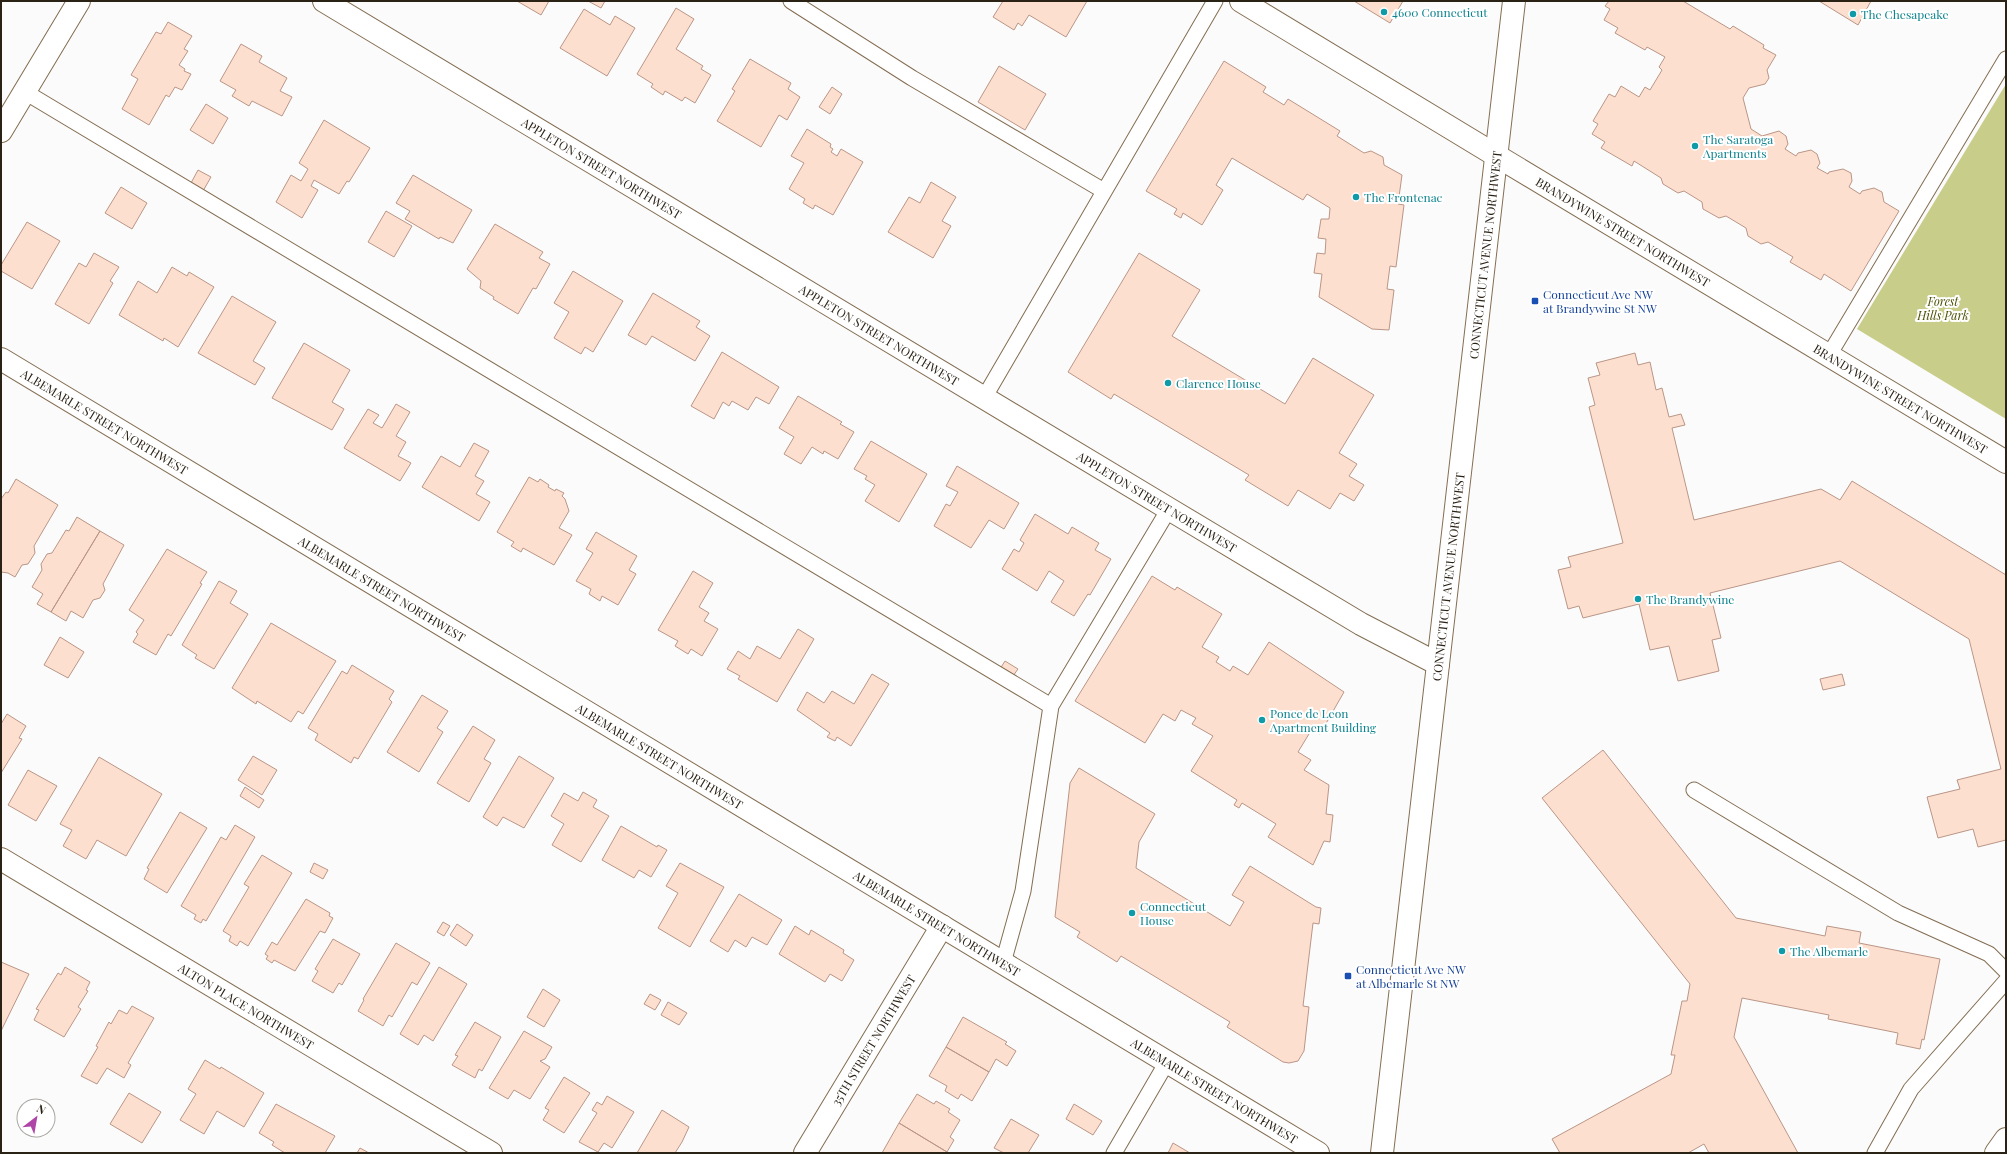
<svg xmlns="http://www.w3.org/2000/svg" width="2007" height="1154" viewBox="0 0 2007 1154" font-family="'Playfair Display',serif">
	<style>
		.green { fill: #c9cd8a }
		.building { fill: #fddfd0; stroke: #ba9686 }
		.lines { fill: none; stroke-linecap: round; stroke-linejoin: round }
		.service-casing { stroke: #846e52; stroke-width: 17 }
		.minor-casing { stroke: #846e52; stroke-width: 24 }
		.tertiary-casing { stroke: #846e52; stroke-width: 24 }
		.primary-casing { stroke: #846e52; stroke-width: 24 }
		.service { stroke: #fff; stroke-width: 15 }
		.minor { stroke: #fff; stroke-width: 22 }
		.tertiary { stroke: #fff; stroke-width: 22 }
		.primary { stroke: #fff; stroke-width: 22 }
		.culture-dot { fill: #0f9aa8; stroke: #fff; stroke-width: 1.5 }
		.transit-dot { fill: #1a4fb4; stroke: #fff; stroke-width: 1.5 }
		.labels { text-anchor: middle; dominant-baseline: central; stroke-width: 4; stroke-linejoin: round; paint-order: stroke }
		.culture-label { font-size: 12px; fill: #0d838f; stroke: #fff; text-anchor: start }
		.street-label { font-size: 12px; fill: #2b2216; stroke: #fff }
		.transit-label { font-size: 12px; fill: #164399; stroke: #fff; text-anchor: start }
		.park-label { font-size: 12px; font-style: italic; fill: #4e5005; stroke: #fff }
	</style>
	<rect width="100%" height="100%" fill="#fbfbfb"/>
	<!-- green -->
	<path class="green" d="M2006,84V419L1857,329Z"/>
	<!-- building -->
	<path class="building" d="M517,1H549L541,15Z
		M588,1H605L601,8Z
		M1003,1H1087L1066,37L1029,15L1022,26L1018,23L1014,30L993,17Z
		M1354,1H1403L1390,23Z
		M1609,1H1683L1730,29L1733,26L1764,45L1763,48L1776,55L1767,70L1769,78L1765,84L1749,88L1743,98L1751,129L1762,136L1779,131L1786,136L1788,144L1785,149L1796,156L1798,153L1811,150L1817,154L1820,163L1817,168L1828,174L1829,172L1843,169L1851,173L1852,181L1849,187L1860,194L1862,191L1874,188L1882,192L1884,202L1899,211L1851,291L1824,274L1821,280L1790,262L1793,257L1768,242L1761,244L1748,236L1746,228L1726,216L1719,218L1703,209L1702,202L1684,191L1678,193L1663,184L1661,178L1634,161L1632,166L1601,148L1605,142L1592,134L1598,124L1593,121L1609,94L1615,97L1621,86L1639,97L1645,87L1650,90L1662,70L1659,67L1665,57L1647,47L1645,50L1615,33L1618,28L1604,20L1610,9L1605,6Z
		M1819,1H1871L1858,25Z
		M676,8L694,19L676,49L703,66L701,69L711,75L695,103L685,97L682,101L665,91L663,95L651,87L653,84L637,74Z
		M584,9L610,25L615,16L635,28L607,76L560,48Z
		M168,22L192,36L184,49L188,51L179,65L185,69L184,71L191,74L182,90L175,87L169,97L166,95L149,125L122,109L138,79L131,75L156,32L161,34Z
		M241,44L262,56L259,62L287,78L280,91L292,97L282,116L252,101L249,106L232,96L236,90L220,81Z
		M750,59L791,83L788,89L800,97L787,120L779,115L761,147L717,121L735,91L732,89Z
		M1224,61L1266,87L1263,92L1284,105L1288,99L1340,131L1337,136L1364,153L1371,151L1383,157L1384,165L1402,175L1398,204L1404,205L1396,267L1390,266L1387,289L1394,290L1389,330L1372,329L1319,297L1322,274L1314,273L1317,253L1325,254L1326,239L1318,238L1321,219H1329L1330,208L1307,194L1303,200L1232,158L1216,185L1223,190L1202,225L1183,213L1181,218L1174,214L1177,209L1146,191Z
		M999,66L1046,94L1025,130L978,102Z
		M832,87L842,94L830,114L819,107Z
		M206,104L228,118L213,144L190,130Z
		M324,120L370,148L349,182L347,181L339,194L314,180L311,186L318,190L302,218L276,202L291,175L301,181L308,169L299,163Z
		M807,129L831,144L830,147L833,149L831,152L837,156L841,149L863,162L833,215L815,205L813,209L803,203L805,199L789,189L804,163L791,156Z
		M198,170L211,177L203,191L191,183Z
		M413,175L472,210L453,243L440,237L439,239L405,219L410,211L396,203Z
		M931,182L956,197L942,221L951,226L933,258L888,232L909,197L920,203Z
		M121,187L147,203L132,229L105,213Z
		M386,211L412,226L394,257L368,242Z
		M27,222L60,241L32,289L1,271V265Z
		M495,224L543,252L539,258L550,264L536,289L533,288L518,314L493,299L494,297L480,288L481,281L467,269Z
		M94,253L119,267L110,281L113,283L89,324L55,304L79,263L86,267Z
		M1139,253L1200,290L1172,336L1285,404L1313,358L1374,395L1339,453L1357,464L1349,476L1364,485L1354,501L1340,493L1330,509L1298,490L1288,506L1245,480L1249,475L1114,394L1111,399L1068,372Z
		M172,267L187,276L189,272L214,287L178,347L164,338L163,341L119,315L138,281L157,293Z
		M573,271L623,301L593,352L585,347L581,354L554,338L569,312L554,303Z
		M653,293L700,321L696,327L710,336L695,361L652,336L646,345L628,335Z
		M232,296L276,322L253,361L265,368L255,385L198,353Z
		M304,343L350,370L332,402L344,409L332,430L272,398Z
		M722,352L779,387L769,404L756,397L748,410L732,401L729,406L723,402L714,419L691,406Z
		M1635,353L1638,365L1650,362L1656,390L1662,388L1669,417L1681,414L1685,425L1672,428L1694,520L1821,489L1840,500L1852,481L2006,575V840L1978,847L1973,829L1938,838L1927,797L1960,789L1957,780L2001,769L1969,639L1840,561L1710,593L1721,638L1712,640L1719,671L1678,681L1669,646L1650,650L1639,604L1583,618L1579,606L1568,609L1558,570L1571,567L1568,557L1623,543L1589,407L1595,405L1588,378L1600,375L1596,363Z
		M798,396L842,422L840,424L854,432L838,459L824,451L823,454L812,447L801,464L784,454L794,437L779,428Z
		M396,404L410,412L396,436L406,442L398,456L411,463L400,481L344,448L368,409L379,415L373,423L382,428Z
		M871,441L927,474L899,522L865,501L875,485L865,479L867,476L854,469Z
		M474,443L489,451L475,476L484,481L476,494L490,502L479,521L422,487L441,456L460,467Z
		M957,466L1019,503L1004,529L989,520L971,548L934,526L946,504L950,506L958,492L946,486Z
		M529,477L538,482L540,479L549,485L548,487L555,491L556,489L564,493L562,496L565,499L569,511L559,528L572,535L554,565L523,548L521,552L511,546L514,542L497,532Z
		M16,479L58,505L34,546L35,553L28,564L22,565L15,577L8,573L1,572V499L6,492L8,493Z
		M1035,514L1068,534L1072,527L1099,543L1095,550L1111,559L1090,595L1088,594L1074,616L1051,602L1064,581L1049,571L1037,591L1002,569L1014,549L1019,552L1024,543L1020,540Z
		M77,517L100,531L51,612L37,604L43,594L32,587L42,570L41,564L47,554L52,553L66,530L69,531Z
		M100,531L124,545L103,584L105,590L100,598L93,600L83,618L71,611L66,621L51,612Z
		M596,532L637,556L629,570L636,574L618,605L602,596L600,601L589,594L591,589L576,581L593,553L586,549Z
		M167,549L207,572L200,583L202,584L171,636L168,634L156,655L133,642L138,634L136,632L144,620L129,610Z
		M693,571L713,583L699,607L709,613L704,621L718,629L702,656L691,649L688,654L675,646L678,641L658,630Z
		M1152,576L1175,590L1177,587L1222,614L1202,647L1219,657L1216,662L1230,671L1233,666L1248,675L1269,642L1344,692L1320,734L1312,729L1298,752L1311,760L1304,770L1329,785L1326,814L1333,815L1330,842L1324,841L1313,865L1268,837L1276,824L1242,803L1239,808L1234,805L1237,800L1191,771L1213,736L1192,724L1196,718L1181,710L1175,721L1163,714L1145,743L1075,701Z
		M219,581L237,591L230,603L248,614L214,669L195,658L197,655L182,645Z
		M271,623L336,661L303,714L298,711L291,722L257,701L256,704L232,688Z
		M798,629L814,639L777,702L738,679L740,676L727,669L738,651L750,659L757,646L780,659Z
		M60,637L84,652L68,678L44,665Z
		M1005,661L1018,669L1013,676L1000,669Z
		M352,665L394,691L389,699L392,702L358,759L354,757L351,763L315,740L318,734L308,728L342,671L347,674Z
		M872,674L889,684L851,746L837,737L835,741L827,737L830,733L797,710L807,692L824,703L832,691L854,704Z
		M1842,674L1845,685L1823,690L1820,679Z
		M422,695L448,711L437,728L443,732L419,772L387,752Z
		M7,714L26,726L19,738L22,739L1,773V724Z
		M473,726L495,740L484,759L491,763L469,802L437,783Z
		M1603,750L1736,918L1825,936L1827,926L1861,932L1859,943L1940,959L1924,1040L1922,1039L1920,1049L1896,1044L1898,1033L1828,1019L1829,1015L1742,998L1734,1037L1798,1153H1709L1704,1144L1688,1153H1560L1552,1139L1671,1074L1675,1055H1671L1682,1001H1687L1690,984L1542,798Z
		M253,756L277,770L262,795L238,780Z
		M519,756L554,778L524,828L503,817L497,826L483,817Z
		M99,757L162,794L126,856L97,840L86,859L63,846L72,830L60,824Z
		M1079,768L1155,814L1139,842L1136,868L1230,926L1244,902L1232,895L1250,866L1316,907L1321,908L1319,924L1313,923L1303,1006L1309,1007L1304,1051L1298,1061L1289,1063L1283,1062L1227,1027L1230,1022L1121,956L1117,962L1077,937L1080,932L1055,917L1070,783Z
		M28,770L57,786L36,821L8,805Z
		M245,787L264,800L259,808L240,796Z
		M583,792L597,800L593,807L609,816L581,862L552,845L564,824L551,816L564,793L578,801Z
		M180,812L207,828L167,893L144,879L149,869L147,868Z
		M235,825L255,837L206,921L203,919L201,923L194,919L196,915L181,906L221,837L226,840Z
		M621,826L657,847L658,845L667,850L651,877L639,870L634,878L602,860Z
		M262,855L292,873L248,946L240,941L237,946L229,941L231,936L223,931L249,887L244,884Z
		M314,863L328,870L323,879L310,872Z
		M680,863L724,887L690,947L658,928L678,893L666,886Z
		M739,894L782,920L767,945L752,937L746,947L735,940L728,952L710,941Z
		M306,899L330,913L329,916L333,918L325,933L320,931L295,971L274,960L272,963L266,959L268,956L265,954L272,942L277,945Z
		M443,922L450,926L444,936L437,932Z
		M457,924L473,935L466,946L450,935Z
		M795,926L809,935L811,930L844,950L843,953L854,960L842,981L830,974L825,982L779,954Z
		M333,939L360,954L342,985L339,983L333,993L312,981L318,971L315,969Z
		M396,943L430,963L417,985L412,982L392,1017L389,1015L383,1026L358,1011L364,1000L363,999Z
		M1,962L29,974L1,1031Z
		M65,967L90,982L86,990L88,991L78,1007L81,1009L64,1037L34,1020L39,1010L36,1009L58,973L61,975Z
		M439,967L467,984L433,1041L424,1035L418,1045L400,1034Z
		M543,989L560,1000L544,1027L527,1017Z
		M650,994L661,1000L655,1010L644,1004Z
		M668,1002L687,1013L679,1025L661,1015Z
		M132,1006L154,1018L128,1063L131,1065L124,1078L107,1068L97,1084L81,1076L98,1047L96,1046L109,1022L111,1024L119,1010L127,1014Z
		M963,1017L1007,1042L1005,1044L1016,1051L1007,1066L996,1059L989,1072L946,1047Z
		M475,1022L501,1037L482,1071L479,1069L475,1078L452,1065L458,1056L455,1055Z
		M524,1031L552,1047L545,1059L540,1061L550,1067L530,1099L514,1090L508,1099L489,1088Z
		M946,1047L989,1072L972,1101L961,1094L958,1099L945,1091L947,1086L929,1076Z
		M205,1060L220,1069L221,1067L264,1093L244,1127L217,1111L204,1134L180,1120L196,1094L188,1089Z
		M564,1077L590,1093L564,1133L543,1120L549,1110L545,1108Z
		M129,1093L161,1112L142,1143L110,1124Z
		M917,1094L934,1104L936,1101L950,1109L948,1112L960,1120L950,1137L954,1140L947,1152L899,1123Z
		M607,1096L634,1112L612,1148L604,1143L598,1152L579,1142L597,1113L592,1110L597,1102L602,1105Z
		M276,1104L335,1136L325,1153H285L272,1145L274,1142L259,1133Z
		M1074,1104L1102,1121L1093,1135L1066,1119Z
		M662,1110L689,1127L682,1142L675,1153H637Z
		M1011,1119L1039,1135L1028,1153H1004L994,1148Z
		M899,1123L947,1152L946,1153H882Z
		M1173,1143L1190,1153H1168Z
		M360,1148L369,1153H357Z"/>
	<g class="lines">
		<defs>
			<path id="service" d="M791,1L912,78L1104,191
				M25,92L1051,706
				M1829,355L2006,59
				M984,398L1215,1
				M1694,790L1898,913L1989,954L2006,971
				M1003,963L1023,891L1051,706L1169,509
				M1114,1153L1167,1062
				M1875,1153L1911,1089L2006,981"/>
			<g id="minor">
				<path id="s1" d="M324,1L1169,509L1361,624L1438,664"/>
				<path d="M1241,1L1497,156"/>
				<path d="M1,131L79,1"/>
				<path id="s2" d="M1,859L491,1153"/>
				<path id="s3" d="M805,1153L942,926"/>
				<path d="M1996,1153L2006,1139"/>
			</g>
			<g id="tertiary">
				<path id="s4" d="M1497,156L2006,462"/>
				<path id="s5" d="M1,359L1318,1153"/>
			</g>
			<g id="primary">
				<path id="s6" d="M1382,1153L1514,1"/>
			</g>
		</defs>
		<!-- service casing -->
		<use href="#service" class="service-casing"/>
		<!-- minor casing -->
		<use href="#minor" class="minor-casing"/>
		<!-- tertiary casing -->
		<use href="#tertiary" class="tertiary-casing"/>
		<!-- primary casing -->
		<use href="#primary" class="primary-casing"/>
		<!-- service -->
		<use href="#service" class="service"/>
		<!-- minor -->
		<use href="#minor" class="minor"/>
		<!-- tertiary -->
		<use href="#tertiary" class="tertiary"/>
		<!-- primary -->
		<use href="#primary" class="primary"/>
	</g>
	<!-- markers -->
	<g class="culture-dot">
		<circle cx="1384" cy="12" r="4"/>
		<circle cx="1853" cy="14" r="4"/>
		<circle cx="1695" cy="146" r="4"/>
		<circle cx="1356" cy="197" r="4"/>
		<circle cx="1168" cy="383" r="4"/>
		<circle cx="1638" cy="599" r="4"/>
		<circle cx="1262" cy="720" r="4"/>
		<circle cx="1132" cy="913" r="4"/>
		<circle cx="1782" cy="951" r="4"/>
	</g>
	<g class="transit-dot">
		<rect x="1531" y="297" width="8" height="8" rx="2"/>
		<rect x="1344" y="972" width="8" height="8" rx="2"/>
	</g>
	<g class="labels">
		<!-- culture labels -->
		<g class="culture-label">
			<text x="1392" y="12">4600 Connecticut</text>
			<text x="1861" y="14">The Chesapeake</text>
			<text x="1703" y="139">The Saratoga<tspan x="1703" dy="14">Apartments</tspan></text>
			<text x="1364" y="197">The Frontenac</text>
			<text x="1176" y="383">Clarence House</text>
			<text x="1646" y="599">The Brandywine</text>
			<text x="1270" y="713">Ponce de Leon<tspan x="1270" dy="14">Apartment Building</tspan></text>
			<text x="1140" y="906">Connecticut<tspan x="1140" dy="14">House</tspan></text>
			<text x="1790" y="951">The Albemarle</text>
		</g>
		<!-- street labels -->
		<g class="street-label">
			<text stroke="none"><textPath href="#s1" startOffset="324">APPLETON STREET NORTHWEST</textPath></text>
			<text stroke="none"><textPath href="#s4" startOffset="147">BRANDYWINE STREET NORTHWEST</textPath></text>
			<text stroke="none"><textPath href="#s6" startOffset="904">CONNECTICUT AVENUE NORTHWEST</textPath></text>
			<text stroke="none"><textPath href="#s1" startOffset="648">APPLETON STREET NORTHWEST</textPath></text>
			<text stroke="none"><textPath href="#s4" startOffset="471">BRANDYWINE STREET NORTHWEST</textPath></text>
			<text stroke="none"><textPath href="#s5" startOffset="121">ALBEMARLE STREET NORTHWEST</textPath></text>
			<text stroke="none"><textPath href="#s1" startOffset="972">APPLETON STREET NORTHWEST</textPath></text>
			<text stroke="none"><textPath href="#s6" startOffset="580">CONNECTICUT AVENUE NORTHWEST</textPath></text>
			<text stroke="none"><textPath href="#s5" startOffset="445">ALBEMARLE STREET NORTHWEST</textPath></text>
			<text stroke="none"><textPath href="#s5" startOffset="769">ALBEMARLE STREET NORTHWEST</textPath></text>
			<text stroke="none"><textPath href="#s5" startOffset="1093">ALBEMARLE STREET NORTHWEST</textPath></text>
			<text stroke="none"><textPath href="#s2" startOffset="286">ALTON PLACE NORTHWEST</textPath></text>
			<text stroke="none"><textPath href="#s3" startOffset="132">35TH STREET NORTHWEST</textPath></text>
			<text stroke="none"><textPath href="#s5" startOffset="1417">ALBEMARLE STREET NORTHWEST</textPath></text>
		</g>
		<!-- transit labels -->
		<g class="transit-label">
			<text x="1543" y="294">Connecticut Ave NW<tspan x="1543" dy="14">at Brandywine St NW</tspan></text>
			<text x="1356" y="969">Connecticut Ave NW<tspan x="1356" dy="14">at Albemarle St NW</tspan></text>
		</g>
		<!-- park labels -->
		<g class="park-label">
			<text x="1943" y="301">Forest<tspan x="1943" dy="14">Hills Park</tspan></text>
		</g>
	</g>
	<!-- border -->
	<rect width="2007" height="1154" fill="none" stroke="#2b2216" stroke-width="4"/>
	<!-- north arrow -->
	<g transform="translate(36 1118) rotate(31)"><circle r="19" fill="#ffffff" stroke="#aaa7a2"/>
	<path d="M0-3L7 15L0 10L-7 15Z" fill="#ae45a7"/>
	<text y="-6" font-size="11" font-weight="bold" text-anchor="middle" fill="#2b2216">N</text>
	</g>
</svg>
